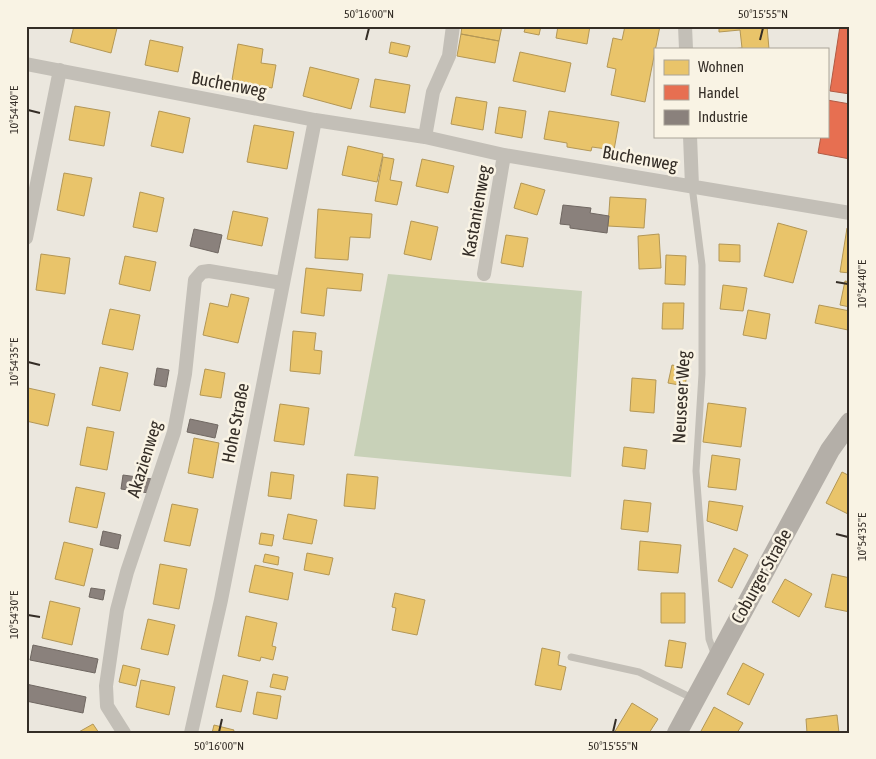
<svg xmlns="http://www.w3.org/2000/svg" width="876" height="759" viewBox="0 0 876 759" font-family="'Asap Condensed',sans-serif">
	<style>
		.green { fill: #c8d1b8 }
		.homes { fill: #e9c46a; stroke: #b39756 }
		.shops { fill: #e76f51; stroke: #b15b44 }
		.industry { fill: #8a817c; stroke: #706862 }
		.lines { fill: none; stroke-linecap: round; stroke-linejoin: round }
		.lane { stroke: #c3bfb7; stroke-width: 7 }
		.street { stroke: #c3bfb7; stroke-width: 14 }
		.secondary { stroke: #b4afa8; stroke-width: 20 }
		.ticks { fill: none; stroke: #342d26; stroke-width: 2 }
		.labels { text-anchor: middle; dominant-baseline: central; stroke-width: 5; stroke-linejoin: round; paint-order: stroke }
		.street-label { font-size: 18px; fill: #342d26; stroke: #f9f3e4 }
		.neatline { fill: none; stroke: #342d26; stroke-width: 2 }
		.ticks-label { font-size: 12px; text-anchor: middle; fill: #342d26 }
	</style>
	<rect width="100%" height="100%" fill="#ebe7de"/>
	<!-- green -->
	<path class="green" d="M388,274L582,291L571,477L354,456Z"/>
	<!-- homes -->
	<path class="homes" d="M74,26H111L117,28L111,53L70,42Z
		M462,26H502L499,41L461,34Z
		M526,26H541L539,35L524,32Z
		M558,26H590L587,44L556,38Z
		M625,26H660L645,102L611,95L616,69L607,67L613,38L622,40Z
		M719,26H767L769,49H732L742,48L740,30L719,32Z
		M461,34L499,41L495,63L457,56Z
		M150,40L183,47L178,72L145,65Z
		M391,42L410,46L407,57L389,53Z
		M238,44L263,49L261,63L276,65L272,88L232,80Z
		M520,52L571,63L565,92L513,81Z
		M310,67L359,79L351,109L303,96Z
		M375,79L410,85L405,113L370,107Z
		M456,97L487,102L483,130L451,124Z
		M75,106L110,112L104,146L69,140Z
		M499,107L526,111L522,138L495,133Z
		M159,111L190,118L183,153L151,146Z
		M549,111L619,122L614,150L592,147L591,151L567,147V143L544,139Z
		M254,125L294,132L287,169L247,162Z
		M348,146L383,154L377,182L342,175Z
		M383,157L394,159L390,180L402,182L397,205L375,201Z
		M422,159L454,166L448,193L416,186Z
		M64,173L92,178L84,216L57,210Z
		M521,183L545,190L537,215L514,208Z
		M140,192L164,198L157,232L133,227Z
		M610,197L646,199L644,228L608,226Z
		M318,209L372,214L370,238L350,237L348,260L315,258Z
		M233,211L268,218L262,246L227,239Z
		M411,221L438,227L431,260L404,254Z
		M778,223L807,231L793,283L764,276Z
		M847,228H850V273L840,272Z
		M659,234L661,268L639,269L638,236Z
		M506,235L528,238L523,267L501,263Z
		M719,244L740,245V262L719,261Z
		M41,254L70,258L65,294L36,290Z
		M666,255L686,256L685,285L665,284Z
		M125,256L156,262L150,291L119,284Z
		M306,268L363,274L361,291L327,288L324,316L301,313Z
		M845,281L850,282V307L840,305Z
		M723,285L747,288L743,311L720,309Z
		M231,294L249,298L238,343L203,335L210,303L228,307Z
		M663,303H684L683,329H662Z
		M819,305L850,311L848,330L815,323Z
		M110,309L140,315L133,350L102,344Z
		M748,310L770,314L766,339L743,335Z
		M293,331L316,333L314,350L322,351L320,374L290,371Z
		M672,365L688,368L685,386L668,383Z
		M100,367L128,373L120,411L92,405Z
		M205,369L225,373L221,398L200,395Z
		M632,378L656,380L654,413L630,411Z
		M28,388L55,394L48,426L26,421Z
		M708,403L746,408L741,447L703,442Z
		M280,404L309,408L304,445L274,441Z
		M87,427L114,432L107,470L80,465Z
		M194,438L219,443L213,478L188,473Z
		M624,447L647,450L645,469L622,466Z
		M712,455L740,459L736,490L708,487Z
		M271,472L294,475L291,499L268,496Z
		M842,472L850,476V515L826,503Z
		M347,474L378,477L375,509L344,506Z
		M76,487L105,493L97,528L69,522Z
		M624,500L651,503L648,532L621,529Z
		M709,501L743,506L737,531L707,521Z
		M172,504L198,509L190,546L164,541Z
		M288,514L317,520L312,544L283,539Z
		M261,533L274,535L272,546L259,544Z
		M640,541L681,545L678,573L638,570Z
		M64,542L93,549L84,586L55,579Z
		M734,548L748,555L732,588L718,581Z
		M307,553L333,558L329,575L304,570Z
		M265,554L279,557L278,565L263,562Z
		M160,564L187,569L179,609L153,604Z
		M255,565L293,573L288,600L249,592Z
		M832,574L850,578V612L825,607Z
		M785,579L812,594L799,617L772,602Z
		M395,593L425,600L417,635L392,630L396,608L392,607Z
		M661,593H685V623H661Z
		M50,601L80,608L72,645L42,638Z
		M246,616L277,623L272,646L276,647L273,660L261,657L260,661L238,656Z
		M148,619L175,625L168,655L141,649Z
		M669,640L686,643L682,668L665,666Z
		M542,648L560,652L558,665L566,667L561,690L535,685Z
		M743,663L764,674L749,705L727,694Z
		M123,665L140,669L136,686L119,682Z
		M273,674L288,677L285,690L270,687Z
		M223,675L248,681L241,712L216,707Z
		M141,680L175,687L169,715L136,707Z
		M257,692L281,696L277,719L253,714Z
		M632,703L658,719L649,733H614Z
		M714,707L743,723L737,733H700Z
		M837,715L839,733H807L806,719Z
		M93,724L99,733H77Z
		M214,725L234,730L233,733H212Z"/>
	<!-- shops -->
	<path class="shops" d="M840,26H850V94L830,91Z
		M827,100L850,104V159L818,153L821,136H827Z"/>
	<!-- industry -->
	<path class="industry" d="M563,205L591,208L590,213L609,216L607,233L570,228V225L560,224Z
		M194,229L222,235L218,253L190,246Z
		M157,368L169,370L166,387L154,385Z
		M190,419L218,425L215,438L187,432Z
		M123,475L152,479L149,493L121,489Z
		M103,531L121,535L118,549L100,545Z
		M91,588L105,590L103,600L89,597Z
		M33,645L98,659L95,673L30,660Z
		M26,684L86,697L83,713L26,701Z"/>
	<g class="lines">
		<!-- lane -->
		<path class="lane" d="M692,186L702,265V374L696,471L709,639L715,656
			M571,657L639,672L694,699"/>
		<!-- street -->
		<path class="street" d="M685,26L686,49
			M26,64L315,120L425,137L504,155L850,213
			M690,136L692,186
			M425,137L433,92L449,56L453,26
			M26,238L60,70
			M484,274L504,155
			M124,733L107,706L106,686L117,610L127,572L174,432L185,374L195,280L202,272L209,271L282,283
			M191,733L221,600L315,120"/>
		<!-- secondary -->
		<path class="secondary" d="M677,733L830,450L850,422"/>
	</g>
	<!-- ticks -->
	<path class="ticks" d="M366,40L369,28M760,40L763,28M28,110L40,113M836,282L848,284M28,362L40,365M836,534L848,537M28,615L40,617M219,732L222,719M613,732L616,719"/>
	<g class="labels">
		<!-- street labels -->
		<g class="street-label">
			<text transform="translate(229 84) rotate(11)">Buchenweg</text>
			<text transform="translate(640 158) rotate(10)">Buchenweg</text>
			<text transform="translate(476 211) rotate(-80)">Kastanienweg</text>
			<text transform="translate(681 397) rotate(-87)">Neuseser Weg</text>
			<text transform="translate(235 423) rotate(-79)">Hohe Straße</text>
			<text transform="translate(144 459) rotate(-73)">Akazienweg</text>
			<text transform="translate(761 576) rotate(-61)">Coburger Straße</text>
		</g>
	</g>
	<!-- border -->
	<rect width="876" height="759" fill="none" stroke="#f9f3e4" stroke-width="55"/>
	<!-- legend -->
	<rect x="654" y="48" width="175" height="90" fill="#f9f3e4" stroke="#aaa498"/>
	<rect x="664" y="60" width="25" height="15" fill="#e9c46a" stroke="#aaa498"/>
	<text x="698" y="72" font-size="15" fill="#342d26">Wohnen</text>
	<rect x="664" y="85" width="25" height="15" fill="#e76f51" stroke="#aaa498"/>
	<text x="698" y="98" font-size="15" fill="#342d26">Handel</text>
	<rect x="664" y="110" width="25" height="15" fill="#8a817c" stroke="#aaa498"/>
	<text x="698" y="122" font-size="15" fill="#342d26">Industrie</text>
	<rect x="28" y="28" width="820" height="704" class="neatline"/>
	<g class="ticks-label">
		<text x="369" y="18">50°16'00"N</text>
		<text x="763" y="18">50°15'55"N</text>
		<text transform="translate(14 110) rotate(-90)" y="4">10°54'40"E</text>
		<text transform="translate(862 284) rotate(-90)" y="4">10°54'40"E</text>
		<text transform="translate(14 362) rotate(-90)" y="4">10°54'35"E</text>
		<text transform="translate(862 537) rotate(-90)" y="4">10°54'35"E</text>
		<text transform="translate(14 615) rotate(-90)" y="4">10°54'30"E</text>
		<text x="219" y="750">50°16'00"N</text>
		<text x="613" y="750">50°15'55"N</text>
	</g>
</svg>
